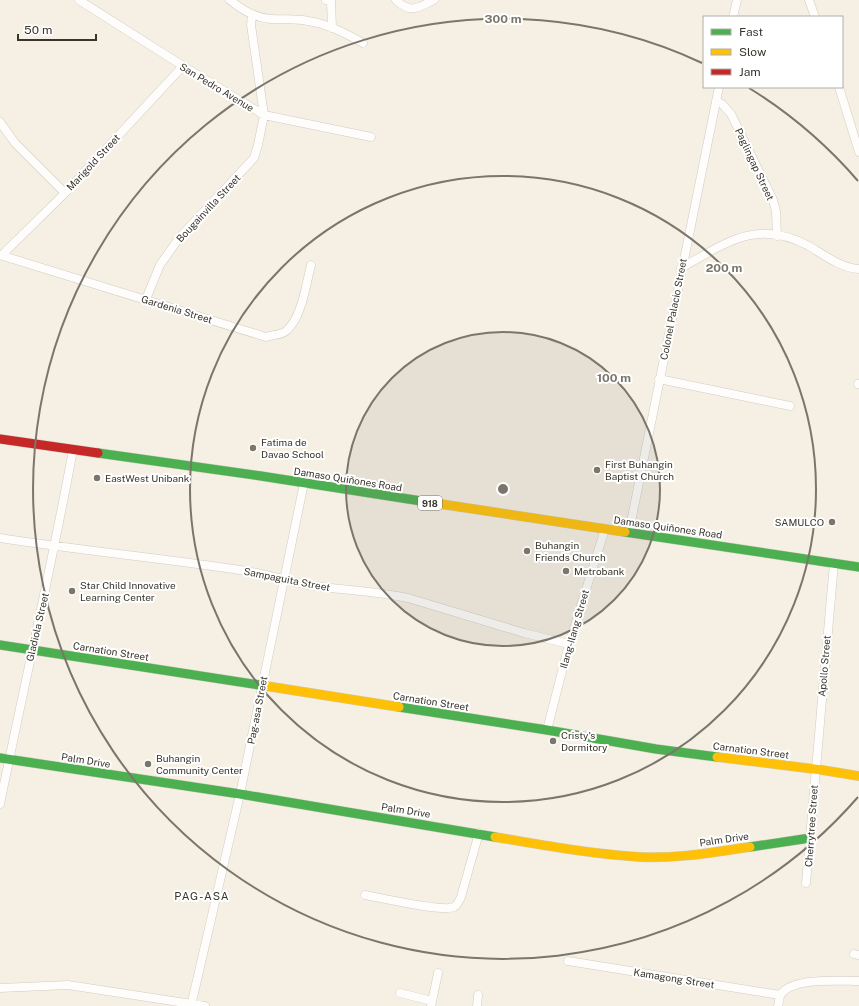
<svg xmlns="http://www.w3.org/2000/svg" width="859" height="1006" viewBox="0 0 859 1006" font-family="'Public Sans',sans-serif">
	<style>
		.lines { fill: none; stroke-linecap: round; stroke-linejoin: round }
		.street-casing { stroke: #d0ccc2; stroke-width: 9 }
		.fast-casing { stroke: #d0ccc2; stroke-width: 10 }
		.slow-casing { stroke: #d0ccc2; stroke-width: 10 }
		.jam-casing { stroke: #d0ccc2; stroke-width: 10 }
		.street { stroke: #fefdfb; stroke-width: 8 }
		.fast { stroke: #4caf50; stroke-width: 9 }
		.slow { stroke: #ffc107; stroke-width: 9 }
		.jam { stroke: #c62828; stroke-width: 9 }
		.ring { fill: none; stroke: #7b766c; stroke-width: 2 }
		.poi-dot { fill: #7b766c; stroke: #fff; stroke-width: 1.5 }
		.labels { text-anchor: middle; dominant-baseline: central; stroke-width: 4; stroke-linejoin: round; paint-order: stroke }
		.shield { fill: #fff; stroke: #74726b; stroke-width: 1 }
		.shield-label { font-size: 9px; font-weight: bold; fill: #39352c }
		.street-label { font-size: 10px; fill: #39352c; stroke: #fff }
		.poi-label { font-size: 10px; fill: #39352c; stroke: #fff; text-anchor: start }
		.neighbourhood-label { font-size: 11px; letter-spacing: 1px; fill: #39352c; stroke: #fff }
		.centre { fill: #7b766c; stroke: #fff; stroke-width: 2 }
		.ring-label { font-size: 12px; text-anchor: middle; font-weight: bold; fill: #7b766c; stroke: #fff; stroke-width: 4; stroke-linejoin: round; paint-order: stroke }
	</style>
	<rect width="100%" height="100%" fill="#f5f0e3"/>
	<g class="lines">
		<defs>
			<path id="street" d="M79,0L183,66L264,115L371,137
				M230,0C242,10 255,18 271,19C284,20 296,18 308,21C328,24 345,33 363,43
				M326,0L331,1L332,28
				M396,0C411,14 417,8 434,0
				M809,0L815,17
				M733,17L737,0
				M839,87L859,152
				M716,101L722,104L731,114L773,200L776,211L777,236
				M0,122L15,143L65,193
				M0,255L266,337C271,335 282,335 286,331C302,318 306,284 311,265
				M2,255L65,193L183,66
				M681,268C726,243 757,218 809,246C824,255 841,268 859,269
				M146,299L160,265L179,238L254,158L258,145L264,115L251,25L252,15
				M659,379L790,406
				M858,384H859
				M629,532L719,87
				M0,538C82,551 164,558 246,571C267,574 287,581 308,585C341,590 375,591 408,598L524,633L569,644
				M547,730L569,644L605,529
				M0,804C24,686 51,569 73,450
				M806,883L834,563
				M365,895C381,898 443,912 454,907C458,905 459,901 461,897L479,833
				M854,954L859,955
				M568,961L780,995
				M0,988L68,985L205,1006
				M400,993L432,1001
				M191,1006L240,794L304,483
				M431,1006L438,973
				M477,1006L478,995
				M778,1006C779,1002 779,997 781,994C794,977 839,981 859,981"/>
			<path id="fast" d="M98,453L261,476L434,503
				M625,532L859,567
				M0,645L266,686
				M399,707L547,730L656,749L717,757
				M0,758L240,794L495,837
				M750,847L810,838"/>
			<path id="slow" d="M434,503L625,532
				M266,686L399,707
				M717,757L822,770L859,776
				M495,837C543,845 591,854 640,857C677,859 714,852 750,847"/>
			<path id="jam" d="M0,439L98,453"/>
		</defs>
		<!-- street casing -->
		<use href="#street" class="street-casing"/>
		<!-- fast casing -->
		<use href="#fast" class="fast-casing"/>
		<!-- slow casing -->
		<use href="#slow" class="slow-casing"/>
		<!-- jam casing -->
		<use href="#jam" class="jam-casing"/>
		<!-- street -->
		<use href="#street" class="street"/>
		<!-- fast -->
		<use href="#fast" class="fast"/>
		<!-- slow -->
		<use href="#slow" class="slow"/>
		<!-- jam -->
		<use href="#jam" class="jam"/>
	</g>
	<!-- distance rings -->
	<circle cx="503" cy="489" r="157" fill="#7b766c" fill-opacity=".12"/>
	<g class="ring">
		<circle cx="503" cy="489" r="157"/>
		<circle cx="503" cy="489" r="313"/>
		<path d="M858 797A470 470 0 1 1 702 63M749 88A470 470 0 0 1 858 181"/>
	</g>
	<!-- markers -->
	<g class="poi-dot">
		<circle cx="253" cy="448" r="4"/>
		<circle cx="597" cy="470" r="4"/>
		<circle cx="97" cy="478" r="4"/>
		<circle cx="832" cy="522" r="4"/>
		<circle cx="527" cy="551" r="4"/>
		<circle cx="566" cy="571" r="4"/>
		<circle cx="72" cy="591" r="4"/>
		<circle cx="553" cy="741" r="4"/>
		<circle cx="148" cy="764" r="4"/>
	</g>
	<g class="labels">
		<!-- shield labels -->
		<rect class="shield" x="418" y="496" width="24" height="14" rx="3"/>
		<g class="shield-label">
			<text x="430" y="503">918</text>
		</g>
		<!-- street labels -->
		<g class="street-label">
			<text transform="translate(217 87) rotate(31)">San Pedro Avenue</text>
			<text transform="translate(93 162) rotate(-47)">Marigold Street</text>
			<text transform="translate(755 164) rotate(65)">Paglingap Street</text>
			<text transform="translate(208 208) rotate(-47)">Bougainvilla Street</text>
			<text transform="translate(177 309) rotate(17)">Gardenia Street</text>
			<text transform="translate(673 309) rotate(-79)">Colonel Palacio Street</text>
			<text transform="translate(348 479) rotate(9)">Damaso Quiñones Road</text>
			<text transform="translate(668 527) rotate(8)">Damaso Quiñones Road</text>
			<text transform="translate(287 579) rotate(11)">Sampaguita Street</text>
			<text transform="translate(37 627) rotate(-77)">Gladiola Street</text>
			<text transform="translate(574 629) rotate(-74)">Ilang-Ilang Street</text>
			<text transform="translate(111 651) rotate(9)">Carnation Street</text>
			<text transform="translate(824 666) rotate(-85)">Apollo Street</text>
			<text transform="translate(431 701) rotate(9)">Carnation Street</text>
			<text transform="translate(257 710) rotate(-79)">Pag-asa Street</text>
			<text transform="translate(751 750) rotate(7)">Carnation Street</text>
			<text transform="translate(86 760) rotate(9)">Palm Drive</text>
			<text transform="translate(406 810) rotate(9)">Palm Drive</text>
			<text transform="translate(811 826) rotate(-86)">Cherrytree Street</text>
			<text transform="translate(724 839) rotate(-8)">Palm Drive</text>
			<text transform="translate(674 978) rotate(9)">Kamagong Street</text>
		</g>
		<!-- poi labels -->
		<g class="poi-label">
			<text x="261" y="442">Fatima de<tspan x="261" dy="12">Davao School</tspan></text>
			<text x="605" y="464">First Buhangin<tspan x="605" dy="12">Baptist Church</tspan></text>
			<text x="105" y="478">EastWest Unibank</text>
			<text x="824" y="522" text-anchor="end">SAMULCO</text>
			<text x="535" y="545">Buhangin<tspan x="535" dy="12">Friends Church</tspan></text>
			<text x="574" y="571">Metrobank</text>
			<text x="80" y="585">Star Child Innovative<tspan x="80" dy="12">Learning Center</tspan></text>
			<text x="561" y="735">Cristy's<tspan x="561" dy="12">Dormitory</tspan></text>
			<text x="156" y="758">Buhangin<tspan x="156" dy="12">Community Center</tspan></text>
		</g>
		<!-- neighbourhood labels -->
		<g class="neighbourhood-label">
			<text x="202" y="896">PAG-ASA</text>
		</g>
	</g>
	<circle cx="503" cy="489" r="6" class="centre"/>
	<g class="ring-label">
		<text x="503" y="23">300 m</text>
		<text x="724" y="272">200 m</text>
		<text x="614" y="382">100 m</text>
	</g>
	<!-- legend -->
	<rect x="703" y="16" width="140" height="72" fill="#ffffff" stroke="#b0aeab"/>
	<rect x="711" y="29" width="20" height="6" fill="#4caf50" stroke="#b0aeab"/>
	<text x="739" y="36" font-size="12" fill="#39352c">Fast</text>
	<rect x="711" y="49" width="20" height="6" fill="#ffc107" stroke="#b0aeab"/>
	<text x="739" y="56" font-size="12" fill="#39352c">Slow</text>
	<rect x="711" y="69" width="20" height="6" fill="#c62828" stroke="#b0aeab"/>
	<text x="739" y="76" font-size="12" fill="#39352c">Jam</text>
	<!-- scale -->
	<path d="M18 34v6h78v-6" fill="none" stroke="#39352c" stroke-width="2"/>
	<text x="24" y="34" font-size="12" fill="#39352c" stroke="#ffffff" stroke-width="3" paint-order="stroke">50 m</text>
</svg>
